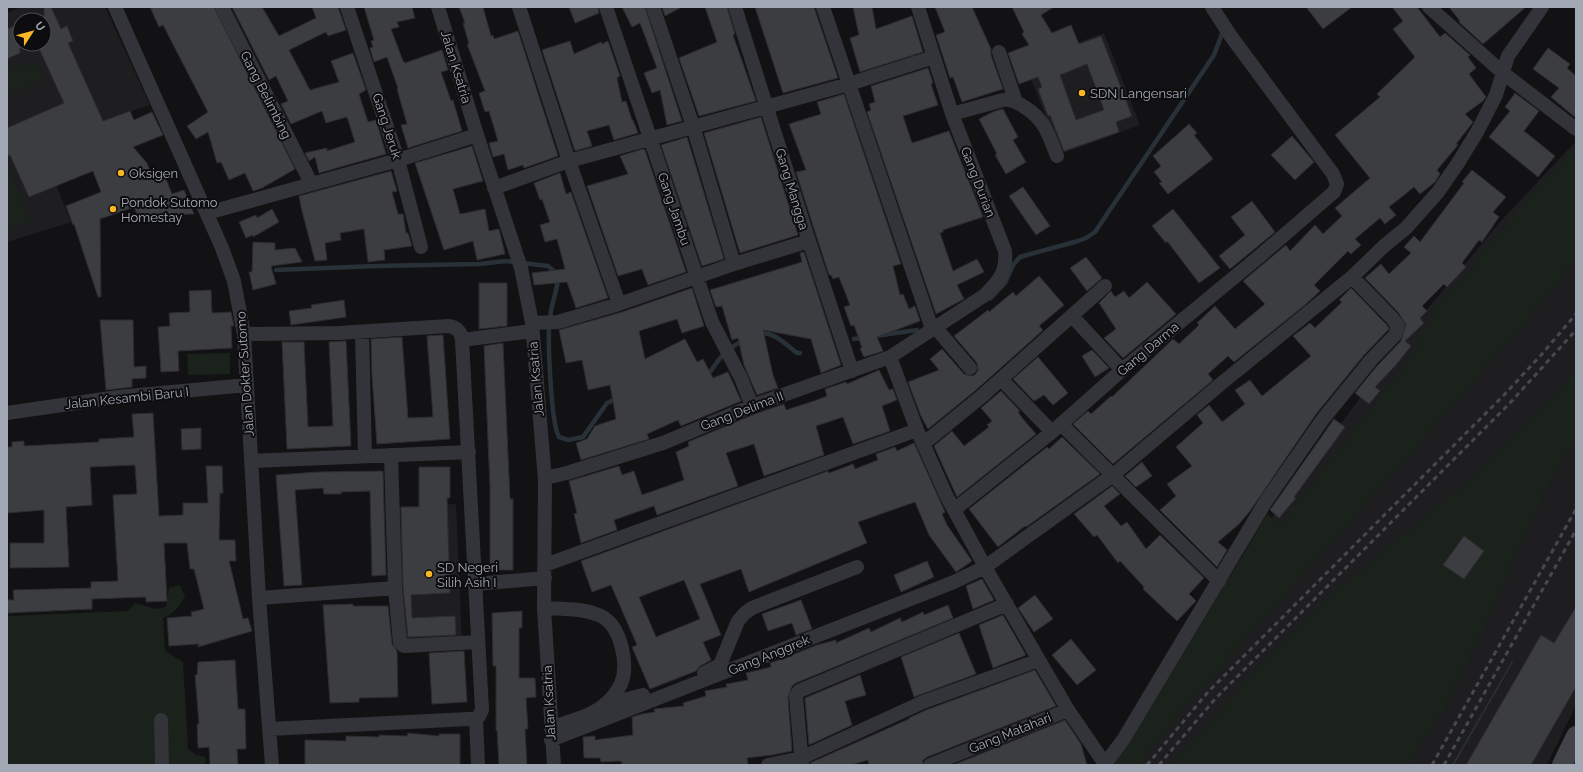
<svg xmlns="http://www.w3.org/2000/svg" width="1583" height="772" viewBox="0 0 1583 772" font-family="Raleway,sans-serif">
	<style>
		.built { fill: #1e1e21; fill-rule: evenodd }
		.green { fill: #1a221b }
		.water { fill: #283138 }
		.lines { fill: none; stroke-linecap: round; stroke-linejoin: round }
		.stream { stroke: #283138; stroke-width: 4.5 }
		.building { fill: #3c3d41; stroke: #2c2c30; fill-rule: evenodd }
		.minor { stroke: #333439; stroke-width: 14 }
		.secondary { stroke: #414349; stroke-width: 20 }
		.rail { stroke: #46484e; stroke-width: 3; stroke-dasharray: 5 4; stroke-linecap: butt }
		.poi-dot { fill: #fab724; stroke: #0d0d0f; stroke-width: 1.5 }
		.labels { text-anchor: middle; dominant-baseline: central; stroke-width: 4; stroke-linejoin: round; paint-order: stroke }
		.street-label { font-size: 13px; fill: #a3a8b5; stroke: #0d0d0f }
		.poi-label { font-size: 13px; fill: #a3a8b5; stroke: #0d0d0f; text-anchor: start }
	</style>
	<rect width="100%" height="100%" fill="#121214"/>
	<!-- built -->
	<path class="built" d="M21,7H105L150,105L39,142L71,222L7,242V13ZM20,20H44V44H20Z
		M1104,33L1140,125L1061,154L1024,62Z
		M1576,141V705L1547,765H1107L1202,613L1409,331L1500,222Z
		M456,504L462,641L401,644L395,507Z"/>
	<!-- green -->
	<path class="green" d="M35,60L44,79L9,95L7,92V72Z
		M1576,144V261L1552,292L1434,428L1171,724L1141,765H1109C1167,685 1217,599 1267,514L1280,524L1419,346L1413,340L1437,316L1431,308L1475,268L1472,264Z
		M7,166H8L31,221L7,230Z
		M230,353V374L188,375L187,354Z
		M1576,370V436L1546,490L1484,629L1450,700L1409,765H1172C1228,698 1290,634 1354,575C1390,544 1428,515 1463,484C1503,449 1541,410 1576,370Z
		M180,585L185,596C179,608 174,613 163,618L165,651L183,662L188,749L196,755L205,757V765H7V616L128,611L135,603L156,609L166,607L169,588Z"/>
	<!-- water -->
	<path class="water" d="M1512,661L1513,662L1454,765H1452Z"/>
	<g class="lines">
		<!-- stream -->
		<path class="stream" d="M276,270L376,266L479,264L506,261L548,266C553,270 557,273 558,279C557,292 551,304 550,318C547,336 551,424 559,437L568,440L583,437L607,403L618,398
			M991,298L1005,283L1013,265L1020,257L1078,241L1086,238L1095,232L1214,55L1223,31
			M759,333C775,332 785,344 797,353H800
			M875,336L917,330
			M854,339L864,338
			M707,376C720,359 722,351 743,341"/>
	</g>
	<!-- building -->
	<path class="building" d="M44,7H51L61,29L67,26L73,41L68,43L103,121L130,111L134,120L152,112L163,135L133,147L147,163L153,179L164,174L172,194L184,190L194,214L138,216L134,207L100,219L101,297H98L74,224L73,225L66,206L101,192L93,171L29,197L10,155L7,156V128L64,103L37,44H44Z
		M150,7H214L295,169L262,188L253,191L245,173L229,180L221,162L217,163L208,132L196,139L187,126L208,112L163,25L159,27Z
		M232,7H262L279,36L316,18L312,7H338L346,30L328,36L326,32L289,50L310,90L339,82L331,61L353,53L366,90L359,94L368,122L376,120L386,154L319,173L315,157L309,161L305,153L327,148V151L355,142L347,117L326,123L322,111L291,124L281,104L288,101L276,76L269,80Z
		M364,7H412L415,18L397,22L399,27L391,29L403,61L405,63L442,50L448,70L441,72L451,101L453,100L462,131L408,148L401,125L407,124L397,89L398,88L387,57L374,62L370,48L373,47L371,41L374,40Z
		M459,7H483L491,36L493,35L494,39L518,31L558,156L524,168L523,165L508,170L504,154L493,157L489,143L498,141L489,111L485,112L479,93L485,91L467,44H469L463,23H465Z
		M569,7H598L599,13L575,23Z
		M622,7H645L682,121L667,125L660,90L652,93L644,73L657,68L640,23L632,27Z
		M662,7H682L665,16Z
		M705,7H727L735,34L733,35L756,101L699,116L679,58L717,42Z
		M755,7H814L838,78L783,93Z
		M853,7H872L876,29L912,16L923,52L860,72L850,38L859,35Z
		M935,7H972L991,49V55L1003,89L962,102L953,77L950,78L936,35L945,32Z
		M1012,7H1054L1041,15L1052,33L1071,25L1079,44L1101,36L1132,116L1116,122L1119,132L1064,151L1050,115L1048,116L1038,89L1042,87L1038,77L1019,84L1008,53L1029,45L1022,34L1024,32ZM1087,64L1104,110L1076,120L1060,75Z
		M1306,7H1352L1323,29Z
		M1392,7H1417L1440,37L1445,33L1470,55L1468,57L1476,68L1469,74L1486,97L1483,101L1465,114L1473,122L1470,126L1456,144L1458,145L1437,170L1440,174L1435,182L1420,194L1414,187L1389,207L1396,215L1385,224L1380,218L1355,239L1361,245L1351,254L1348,251L1314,285L1320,291L1305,305L1234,362L1228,356L1208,374L1213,380L1113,464L1073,424L1088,411L1091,414L1111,396L1112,397L1173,339L1179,344L1199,325L1197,323L1215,306L1235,329L1265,304L1243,281L1286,245L1290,251L1315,225L1323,234L1342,216L1335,208L1370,178L1335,135L1380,97L1377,94L1415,57L1393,29L1403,21Z
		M1449,7H1526L1483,44L1459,22L1460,21Z
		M20,24V53L7,59V29Z
		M570,41L574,54L601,42L602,44L608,41L620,76L617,78L622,102L626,101L632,120H633L638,133L614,140L609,125L587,131L592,146L575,151L542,50Z
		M1548,48L1570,64L1567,68L1576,76V118L1551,97L1559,88L1533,69Z
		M928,68L933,83L931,84L938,105L903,116L912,143L949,131L983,217L943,230V232L940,233L953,271L977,259L984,272L957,285L964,299L936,314L867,112L871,110L869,104L875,102L871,86Z
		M1515,93L1539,111L1524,131L1555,156L1538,177L1489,137L1510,111L1505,107Z
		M844,94L901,264L893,266L900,295L903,294L909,309L915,306L920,321L877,337L883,351L864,357L860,349L862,348L854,325L851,326L844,307L850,305L839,277L833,279L831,275H829L817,238L796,172L806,170L789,124L821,114L817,102Z
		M1003,109L1018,137L1013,140L1026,162L1006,174L995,155L997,154L979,119L995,111Z
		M761,117L798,235L740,253L704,133Z
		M1189,124L1197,133L1194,135L1213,159L1168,194L1159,183L1162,182L1154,172L1161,166L1153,156Z
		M1292,136L1314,162L1295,180L1271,155Z
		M687,137L724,259L702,266L661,145Z
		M472,146L483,181L453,189L460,214L485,209L489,231L499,229L505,254L477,260L473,241L444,250L415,163Z
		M643,149L645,150L686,272L648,285L642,269L618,276L587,186L628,174L620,156Z
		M1472,170L1506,197L1493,212L1499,217L1482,242L1479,240L1462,263L1466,267L1447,287L1444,284L1422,306L1427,311L1420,318L1424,323L1405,341L1411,346L1395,366L1375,387L1380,391L1369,404L1355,393L1377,366L1401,341L1406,325L1398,312L1365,278L1381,264L1389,274L1411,253L1404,247L1414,236L1420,242L1464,183L1462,182Z
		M391,171L397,191L392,192L398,214H403L406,233H408L412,246L384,250L385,260L368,262L364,229L340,233L341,240L325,243L327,260L315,261L301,207L299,196Z
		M560,173L566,194L571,192L608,298L576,308L567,282L534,285L532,273L565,269L557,239L545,242L540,225L550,222L542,199L540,200L534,183Z
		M1023,187L1050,226L1036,235L1009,196Z
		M1252,201L1275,232L1230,269L1219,256L1245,235L1231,217Z
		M272,209L279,222L253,237V235L246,238L239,222L256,215L257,218Z
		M1173,209L1220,268L1199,283L1167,241L1166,243L1152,226Z
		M253,242L275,243V250L295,248L302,262L271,266L276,284L253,290L249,272H252Z
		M804,252L841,365L821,373L811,339L763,330L773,375L778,388L757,395L744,365L738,338L732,340L722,306L716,307L710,290L802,262L800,253Z
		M1086,257L1102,278L1087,291L1070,268Z
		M1039,276L1064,305L1039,326L1043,330L976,390L928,429L921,416L908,382L939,370L930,359L942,349L964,374L971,376L975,375L978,370L977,363L954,336L988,310L989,312L1013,292L1016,296Z
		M1147,282L1176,314L1123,358L1104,338L1116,329L1099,303L1111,291L1115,297L1124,291L1129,298Z
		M479,283H507V326L479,329Z
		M692,288L704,326L682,333L677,319L639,331L645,359L685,339L697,362L703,359L713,378L728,372L741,401L681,426L678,420L647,434L649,439L581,460L576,443L587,439L595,426L616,419L610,385L588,390L582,360L566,363L559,330L622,312Z
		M1351,288L1386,324L1389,328L1388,330L1364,355L1316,414L1250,511L1239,524L1218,542L1227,550L1217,567L1160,510L1176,496L1167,484L1192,466L1176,447L1203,423L1197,415L1209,405L1222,422L1245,404L1235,390L1250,380L1262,396L1311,356L1293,336L1310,323L1315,328L1342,302L1339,300Z
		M211,290L212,313L231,312L234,326H231L232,348L178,351L179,371L161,372L158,327L170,326L169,313L190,312L189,291Z
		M344,300L346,317L291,325L289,311L312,308L311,305Z
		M100,320H133L134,367L146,366V378L132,379V387L106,390Z
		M443,335L450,439L377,444L372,376L371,339L402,337L408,418L433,417L427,336Z
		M346,341L351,446L287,449L282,342H304L308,427L333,426L329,342Z
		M503,343L510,499H513V570H490V487L484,346Z
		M1092,350L1109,368L1095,377L1082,356Z
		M1038,357L1068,393L1053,405L1044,395L1034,401L1013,379Z
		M879,370L889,390L893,389L897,400L882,406L890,431L853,444L843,417L816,426L824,455L764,476L754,444L726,453L738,486L657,515L654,506L614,520L617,530L581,543L574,514L577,513L569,481L619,466L622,475L634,471L642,495L684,480L676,452L689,446L688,442L755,414L784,404L786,410L814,401L827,396L825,389L846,382L847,384Z
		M1001,391L1020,411L1018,412L1023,419L1036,434L957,497L934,446L952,431L964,446L989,427L987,425L992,421L981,408Z
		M153,413L159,516L183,515V503H208L206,466H222L223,493H220L219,540H235L236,561H229L243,619L248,618L252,631L198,647L199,644L169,646L167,618L192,616L191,612L204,609L194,569H190L187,543H164L167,601L146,602V597L92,599V609L8,613L7,600H14L13,590L91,588V582L118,581L113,495L137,494L135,465L90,467L92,505L66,507L69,567L10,568V543H44V510L7,513V447H12V442L24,441V446L99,442V439L134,437L132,414Z
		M1334,419L1345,427L1294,497L1296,498L1279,518L1270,510Z
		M201,428V449L182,450L181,429Z
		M1062,437L1100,474L1026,527L1025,526L998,547L969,509L1047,447L1049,449Z
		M914,443L945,512L942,514L947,525L972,561L956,572L929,535L915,502L858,522L867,543L749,592L741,569L700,584L721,635L703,642L711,660L700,666L696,671L650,689L632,647L637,645L611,585L592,592L581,561L828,471L829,473L853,464L855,469L878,460L876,454L895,447L897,451ZM684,580L700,619L656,637L639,597Z
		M1142,462L1152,476L1136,487L1125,476Z
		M419,467H450V498H447L450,593L411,595L412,618L455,616L456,635L408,637L403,587L401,507H419Z
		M383,471L386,575L372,576L370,491L341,492V494H324L323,488L295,490L302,585L284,586L276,475L318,472Z
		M1112,486L1120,494L1104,506L1121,526L1127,522L1146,549L1160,535L1204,578L1189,594L1196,601L1177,621L1143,589L1144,587L1120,561L1118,563L1097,535L1094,537L1074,514Z
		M1464,536L1484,551L1464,579L1443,565Z
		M927,561L934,577L901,592L894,575Z
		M982,579L994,600L973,609L966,586Z
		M1035,595L1053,619L1034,632L1018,608Z
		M801,600L812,629L796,635L792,623L768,631L762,614Z
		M353,604V606H388L392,644L397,651L398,697L359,698V702L330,703L323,605Z
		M948,605L953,618L796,683L792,686L788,697L792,751L772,755L747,758L748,765H622V762L619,761L601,762L600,758H584L583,737L595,736V740L633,735L632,717L642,714L655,712L654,709L684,706L683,703L706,696L705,691L727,687L726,684L748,680L746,673L771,667L770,663L792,656V655L817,645L836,640V643L869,628L871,632L900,618L902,622L923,612L924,615Z
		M1576,607V687L1531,765H1466L1541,635L1554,643Z
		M522,611V628H519V678H535L536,697L526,698L528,729H525L527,765H499L497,730H496V666H493L492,613Z
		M1003,615L1026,655L993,668L979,625Z
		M959,633L976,674L914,697L901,657Z
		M1071,639L1096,670L1077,685L1052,655Z
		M464,651L467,702L432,704L429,653Z
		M235,660L238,709H245L246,749H237L238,765H210L209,747L198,748L197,724H199L195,675H197L198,662Z
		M1035,670L1056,706L927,757L923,760L922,765H869L868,760L851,765H810V763L909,719V718L926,710Z
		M860,675L866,695L845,701L852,725L809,745L805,698Z
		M1065,720L1081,744L1087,765H953Z
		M408,733L439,736V734H460V765H305V740L346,741V736L379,737V735L407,736Z"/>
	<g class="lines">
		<!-- minor -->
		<path class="minor" d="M115,7L222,248L234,281L244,334L259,598L272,765
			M222,7L311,183
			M347,7L398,160L421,247
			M438,7L477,135L521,268L532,323L545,480L544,608L554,765
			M519,7L569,161L619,304
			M606,7L712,322L741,378L752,406
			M653,7L693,126L734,264
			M735,7L809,241L852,371
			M823,7L932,329
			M1429,7L1503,73L1576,129
			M999,52L1016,102
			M952,114L1003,100C1012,99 1019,103 1026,108C1045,120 1049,136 1057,156
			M494,188L569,161L849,84L934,57
			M207,213L398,160L477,135
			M1072,316L1122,370
			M532,323L558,322L619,304L734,264L809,241
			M935,327L970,368
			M362,332L365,456
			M244,334L339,333L448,326C456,327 461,331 462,340L482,710L479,716L476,719H469L269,729
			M462,340L532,331
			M890,357L917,430L947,497L989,574L1068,710L1105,764
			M1001,379L1052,432
			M7,413L118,397L247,385
			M1061,424L1219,581
			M923,444L982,396L1105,286
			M391,455L395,588L400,643L404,646L478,642
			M251,461L469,452
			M545,478L567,473L663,443L752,406L890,357L985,295C999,281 1007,272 1005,251L952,114L918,7
			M954,510L1052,432L1122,370L1261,255L1334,192L1337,184L1333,174L1230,35L1212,7
			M545,565L917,430
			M475,584L545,578
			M259,598L395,588
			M544,608C562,609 584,608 601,616C621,626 629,664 621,684C617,692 611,700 604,705C590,717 568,721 551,728
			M704,673L720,665L738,621L745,613L752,608L857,567
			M604,705L643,695
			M476,719L478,765
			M161,720L162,765
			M551,740L954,582L985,567L1113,475L1223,382L1352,277L1384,246L1406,228L1438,192L1458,163L1477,132L1496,95L1508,56L1542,7
			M768,765L801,758L923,702L1039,660
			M802,765L796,696L799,691L1007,604
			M930,765L1068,710
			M1104,765L1123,740L1266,501L1323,419L1371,360L1395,335L1398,326L1392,318L1352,277"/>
		<!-- secondary -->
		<path class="secondary" d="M1562,765L1576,736"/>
		<!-- rail -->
		<path class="rail" d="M1147,765L1208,692L1504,395L1542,354L1576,314
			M1159,765L1215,699L1510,403L1576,330
			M1432,765L1576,509
			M1444,765L1576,530"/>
	</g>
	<!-- markers -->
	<g class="poi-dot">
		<circle cx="1082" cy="93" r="4"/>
		<circle cx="121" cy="173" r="4"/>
		<circle cx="113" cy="209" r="4"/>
		<circle cx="429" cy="574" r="4"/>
	</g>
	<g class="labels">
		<!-- street labels -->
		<g class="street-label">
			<text transform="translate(456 67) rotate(73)">Jalan Ksatria</text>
			<text transform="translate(266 95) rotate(63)">Gang Belimbing</text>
			<text transform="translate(387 126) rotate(72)">Gang Jeruk</text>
			<text transform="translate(978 182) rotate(69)">Gang Durian</text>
			<text transform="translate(792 189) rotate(73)">Gang Mangga</text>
			<text transform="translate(674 209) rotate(71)">Gang Jambu</text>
			<text transform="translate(1148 349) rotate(-40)">Gang Darma</text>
			<text transform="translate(245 374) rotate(-94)">Jalan Dokter Sutomo</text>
			<text transform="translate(536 379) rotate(-95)">Jalan Ksatria</text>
			<text transform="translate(127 398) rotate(-6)">Jalan Kesambi Baru I</text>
			<text transform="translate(742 411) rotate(-21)">Gang Delima II</text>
			<text transform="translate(769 655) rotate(-22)">Gang Anggrek</text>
			<text transform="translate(549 703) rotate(-93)">Jalan Ksatria</text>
			<text transform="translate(1010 733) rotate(-22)">Gang Matahari</text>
		</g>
		<!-- poi labels -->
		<g class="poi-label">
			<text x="1090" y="93">SDN Langensari</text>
			<text x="129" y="173">Oksigen</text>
			<text x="121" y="202">Pondok Sutomo<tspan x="121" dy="15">Homestay</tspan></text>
			<text x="437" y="567">SD Negeri<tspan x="437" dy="15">Silih Asih I</tspan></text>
		</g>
	</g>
	<!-- border -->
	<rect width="1583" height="772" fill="none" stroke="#a3a8b5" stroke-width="16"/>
	<!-- north arrow -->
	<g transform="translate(32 32) rotate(54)"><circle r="19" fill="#0d0d0f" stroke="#494b51"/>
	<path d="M0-3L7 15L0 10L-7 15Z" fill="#fab724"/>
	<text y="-6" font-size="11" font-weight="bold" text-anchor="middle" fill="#a3a8b5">U</text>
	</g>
</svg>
